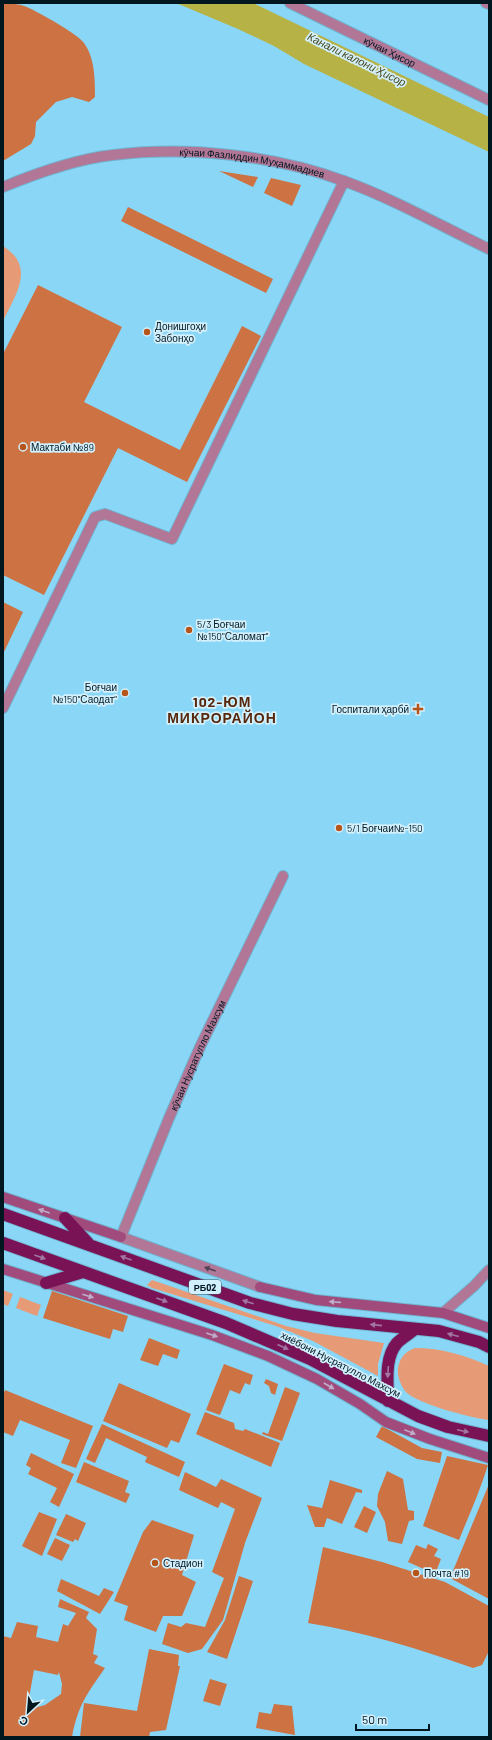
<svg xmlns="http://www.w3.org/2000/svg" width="492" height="1740" viewBox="0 0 492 1740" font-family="Barlow,sans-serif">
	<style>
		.green { fill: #e69b76 }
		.forest { fill: #cc7243; fill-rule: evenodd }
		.water { fill: #b7b245 }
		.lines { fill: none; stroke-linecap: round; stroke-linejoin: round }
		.street-casing { stroke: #71b4cf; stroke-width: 12 }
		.secondary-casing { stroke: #71b4cf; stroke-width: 12 }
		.highway-casing { stroke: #71b4cf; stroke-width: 14 }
		.street { stroke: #b27696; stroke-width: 10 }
		.secondary { stroke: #a14b7c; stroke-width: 10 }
		.highway { stroke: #7a1256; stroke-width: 12 }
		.oneway { fill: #bfaec9 }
		.oneway2 { fill: #a276a1 }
		.oneway3 { fill: #514255 }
		.poi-dot { fill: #b65419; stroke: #d3f0fd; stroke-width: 1.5 }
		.labels { text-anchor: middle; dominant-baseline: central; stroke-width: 3.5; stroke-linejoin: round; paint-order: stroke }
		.shield { fill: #d3f0fd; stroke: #405862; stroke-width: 1 }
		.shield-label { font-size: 9px; font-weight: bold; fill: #011720 }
		.street-label { font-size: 10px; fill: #011720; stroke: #d3f0fd }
		.poi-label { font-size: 10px; fill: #011720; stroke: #d3f0fd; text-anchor: start }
		.water-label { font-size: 11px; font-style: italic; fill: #49471b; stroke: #d3f0fd }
		.district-label { font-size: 14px; font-weight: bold; letter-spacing: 1px; fill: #56270c; stroke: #d3f0fd }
	</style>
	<rect width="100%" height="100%" fill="#8ad6f6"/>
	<!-- green -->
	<path class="green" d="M3,246C36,267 16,294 3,321Z
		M152,1280L286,1326L315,1333L384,1343L378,1364V1376L313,1341L276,1326L152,1288L147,1285Z
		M3,1290L13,1294L8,1306L3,1304Z
		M20,1297L41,1305L37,1316L16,1308Z
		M415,1348C441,1348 465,1355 489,1366V1420C472,1418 416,1404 405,1391C400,1384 397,1375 398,1368C400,1357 405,1352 415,1348Z"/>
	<!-- forest -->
	<path class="forest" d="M3,3C11,3 19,4 27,7C38,12 78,34 84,43C95,58 95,80 95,97L89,102L72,97L56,102L36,122L35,136L31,144L3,161Z
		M219,171L258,177L253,187Z
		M271,178L301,185L292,206L264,193Z
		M128,207L273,279L266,293L121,221Z
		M38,285L122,327L84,402L180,450L242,326L261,336L187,482L118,448L44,595L3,575V354Z
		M3,602L23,612L3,654Z
		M52,1291L128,1316L123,1332L113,1329L110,1339L43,1318Z
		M149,1338L180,1350L177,1359L163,1354L158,1366L140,1360Z
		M224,1364L253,1375L250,1385L245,1383L240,1394L230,1390L220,1415L206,1410Z
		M266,1379L278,1384L275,1395L271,1393L269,1386L264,1383Z
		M119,1383L191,1414L179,1443L171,1440L167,1448L103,1421Z
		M285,1387L300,1393L282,1441L262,1434L263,1432L268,1434Z
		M5,1390L93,1426L76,1468L61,1463L70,1440L20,1420L13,1436L3,1432V1396Z
		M205,1412L234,1423L235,1429L243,1431L245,1429L280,1443L271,1467L196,1434Z
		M102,1424L185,1462L179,1477L145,1462L147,1457L106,1438L95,1463L86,1459Z
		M382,1426L422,1448L442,1452L440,1463L417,1459L376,1437Z
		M31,1453L74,1474L59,1507L50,1502L57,1488L28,1474L31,1468L26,1465Z
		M447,1456L488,1465C480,1491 469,1515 459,1540L423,1526Z
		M84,1462L129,1481L125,1492L130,1494L126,1503L76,1482Z
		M387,1471L403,1479L408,1510L414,1511V1520L409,1521L402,1544L388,1541L385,1522L377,1506L378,1494Z
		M185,1472L216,1487L221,1479L262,1498L245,1543L223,1620L202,1649L188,1653L162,1644L168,1623L181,1627L186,1623L205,1627L224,1578L212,1572L235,1509L221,1502L218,1508L179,1490Z
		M330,1480L362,1490V1493L356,1492L342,1524L327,1518L324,1527H315L307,1505L322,1508Z
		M489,1484V1599L450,1578Z
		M364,1506L376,1512L367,1533L354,1527Z
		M39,1512L57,1519L42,1556L22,1546Z
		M66,1514L86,1523L78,1541L75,1539L73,1542L56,1535Z
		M152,1520L194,1535L182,1575L196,1582L182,1616H163L156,1632L124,1620L128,1606L114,1601L143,1532Z
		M55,1538L70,1545L62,1561L47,1554Z
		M428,1544L438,1549L434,1556L441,1559L435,1574L408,1562L416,1545L426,1549Z
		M323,1547L382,1562L445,1582L489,1606V1651L482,1665L473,1668C419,1649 365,1632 308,1623Z
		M239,1576L253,1581L227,1659L207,1652L225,1620Z
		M61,1579L99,1596L104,1588L114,1592L100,1614L57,1591Z
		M60,1599L89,1612L86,1618L97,1629L93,1654L98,1656L94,1663L105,1668C87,1694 78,1705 72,1737H3V1636L11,1638L17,1622L38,1626L36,1637L58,1642L63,1624L68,1626L76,1613L58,1607ZM34,1670L58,1675L59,1672L62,1684L61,1694L45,1705L34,1708L29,1698Z
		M149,1649L179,1655L178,1666H180L166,1730L150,1732L149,1737H80L84,1703L137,1711Z
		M210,1679L227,1684L220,1706L203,1701Z
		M274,1704L292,1706L295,1735L256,1728L259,1712L271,1714Z"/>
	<!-- water -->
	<path class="water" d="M176,3H253L489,117V152L304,64L274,46L238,29Z"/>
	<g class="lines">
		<defs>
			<g id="street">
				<path id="s1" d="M290,3L489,100"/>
				<path d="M486,3L489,4"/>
				<path id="s2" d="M3,187C37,173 76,159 113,155C187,146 274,155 344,181C394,199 441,226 489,249"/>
				<path d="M3,708L95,517L105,514L172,539L344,181"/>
				<path id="s3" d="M260,1287L121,1237L169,1118L200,1047L283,876"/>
				<path d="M443,1313L474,1286L489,1270"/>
			</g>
			<path id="secondary" d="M3,1197L121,1237
				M3,1269L212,1335L268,1356L317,1379L360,1404L386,1422L430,1439L489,1458
				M260,1287L316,1300L443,1313L489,1328"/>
			<path id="highway" d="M3,1214L250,1303L293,1314L337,1321L439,1331L479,1342L489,1347
				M65,1218L88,1243
				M3,1243L226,1323L310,1359L418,1416L448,1427L489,1436
				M46,1283L83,1272
				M388,1401C388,1383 384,1358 397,1343C402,1338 409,1334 415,1329"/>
		</defs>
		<!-- street casing -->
		<use href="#street" class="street-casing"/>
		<!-- secondary casing -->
		<use href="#secondary" class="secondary-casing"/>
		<!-- highway casing -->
		<use href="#highway" class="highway-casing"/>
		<!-- street -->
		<use href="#street" class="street"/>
		<!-- secondary -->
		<use href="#secondary" class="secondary"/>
		<!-- highway -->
		<use href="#highway" class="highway"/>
	</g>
	<!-- one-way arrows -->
	<defs><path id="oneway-solid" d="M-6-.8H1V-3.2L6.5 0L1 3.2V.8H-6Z"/></defs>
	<g class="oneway">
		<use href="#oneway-solid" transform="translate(44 1211) rotate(-161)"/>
		<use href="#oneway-solid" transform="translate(88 1296) rotate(18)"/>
		<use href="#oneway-solid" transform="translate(335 1302) rotate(-176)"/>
		<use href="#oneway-solid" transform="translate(212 1335) rotate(19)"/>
		<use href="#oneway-solid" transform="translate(329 1386) rotate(30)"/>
		<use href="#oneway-solid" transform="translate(410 1432) rotate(22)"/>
	</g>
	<g class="oneway2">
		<use href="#oneway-solid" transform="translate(40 1257) rotate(20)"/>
		<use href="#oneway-solid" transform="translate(126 1258) rotate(-160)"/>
		<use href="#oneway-solid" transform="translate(162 1300) rotate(20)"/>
		<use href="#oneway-solid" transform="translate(248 1302) rotate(-162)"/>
		<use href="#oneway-solid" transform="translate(376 1325) rotate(-174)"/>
		<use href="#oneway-solid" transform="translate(453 1335) rotate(-165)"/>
		<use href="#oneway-solid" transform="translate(283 1347) rotate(24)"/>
		<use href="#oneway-solid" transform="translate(388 1372) rotate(94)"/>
		<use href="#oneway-solid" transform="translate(463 1431) rotate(12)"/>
	</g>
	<use class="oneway3" href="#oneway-solid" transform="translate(210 1269) rotate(-161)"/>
	<!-- markers -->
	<g class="poi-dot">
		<circle cx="147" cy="332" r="4"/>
		<circle cx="23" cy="447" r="4"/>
		<circle cx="189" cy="630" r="4"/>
		<circle cx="125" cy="693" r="4"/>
		<path d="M416 703h4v4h4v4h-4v4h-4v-4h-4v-4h4z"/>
		<circle cx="339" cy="828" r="4"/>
		<circle cx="155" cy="1563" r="4"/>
		<circle cx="416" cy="1573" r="4"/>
	</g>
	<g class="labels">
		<!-- shield labels -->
		<rect class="shield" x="189" y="1280" width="32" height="14" rx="3"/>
		<g class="shield-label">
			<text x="205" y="1287">РБ02</text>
		</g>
		<!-- street labels -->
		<g class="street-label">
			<text stroke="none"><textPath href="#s1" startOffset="111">кӯчаи Ҳисор</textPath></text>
			<text stroke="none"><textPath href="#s2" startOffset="255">кӯчаи Фазлиддин Муҳаммадиев</textPath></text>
			<text stroke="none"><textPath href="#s3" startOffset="345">кӯчаи Нусратулло Махсум</textPath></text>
			<text transform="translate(341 1364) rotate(27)">хиёбони Нусратулло Махсум</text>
		</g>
		<!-- poi labels -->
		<g class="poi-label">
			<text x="155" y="326">Донишгоҳи<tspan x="155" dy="12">Забонҳо</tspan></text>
			<text x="31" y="447">Мактаби №89</text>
			<text x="197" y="624">5/3 Боғчаи<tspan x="197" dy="12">№150"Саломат"</tspan></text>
			<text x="117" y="687" text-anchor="end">Боғчаи<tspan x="117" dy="12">№150"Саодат"</tspan></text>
			<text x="409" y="709" text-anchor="end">Госпитали ҳарбӣ</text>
			<text x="347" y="828">5/1 Боғчаи№-150</text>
			<text x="163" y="1563">Стадион</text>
			<text x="424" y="1573">Почта #19</text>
		</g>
		<!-- water labels -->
		<g class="water-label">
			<text transform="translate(357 59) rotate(26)">Канали калони Ҳисор</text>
		</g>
		<!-- district labels -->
		<g class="district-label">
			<text x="222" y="701">102-ЮМ<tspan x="222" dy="16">МИКРОРАЙОН</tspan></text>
		</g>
	</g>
	<!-- border -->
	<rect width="492" height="1740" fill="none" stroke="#011720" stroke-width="8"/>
	<!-- north arrow -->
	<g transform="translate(28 1712) rotate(206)" stroke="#d3f0fd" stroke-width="3" paint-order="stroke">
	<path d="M0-3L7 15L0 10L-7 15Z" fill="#011720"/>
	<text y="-6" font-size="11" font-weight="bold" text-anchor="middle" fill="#011720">С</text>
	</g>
	<!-- scale -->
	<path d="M356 1724v6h73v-6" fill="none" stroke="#011720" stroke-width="2"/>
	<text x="362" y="1724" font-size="12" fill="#011720" stroke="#d3f0fd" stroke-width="3" paint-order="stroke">50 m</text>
</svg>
